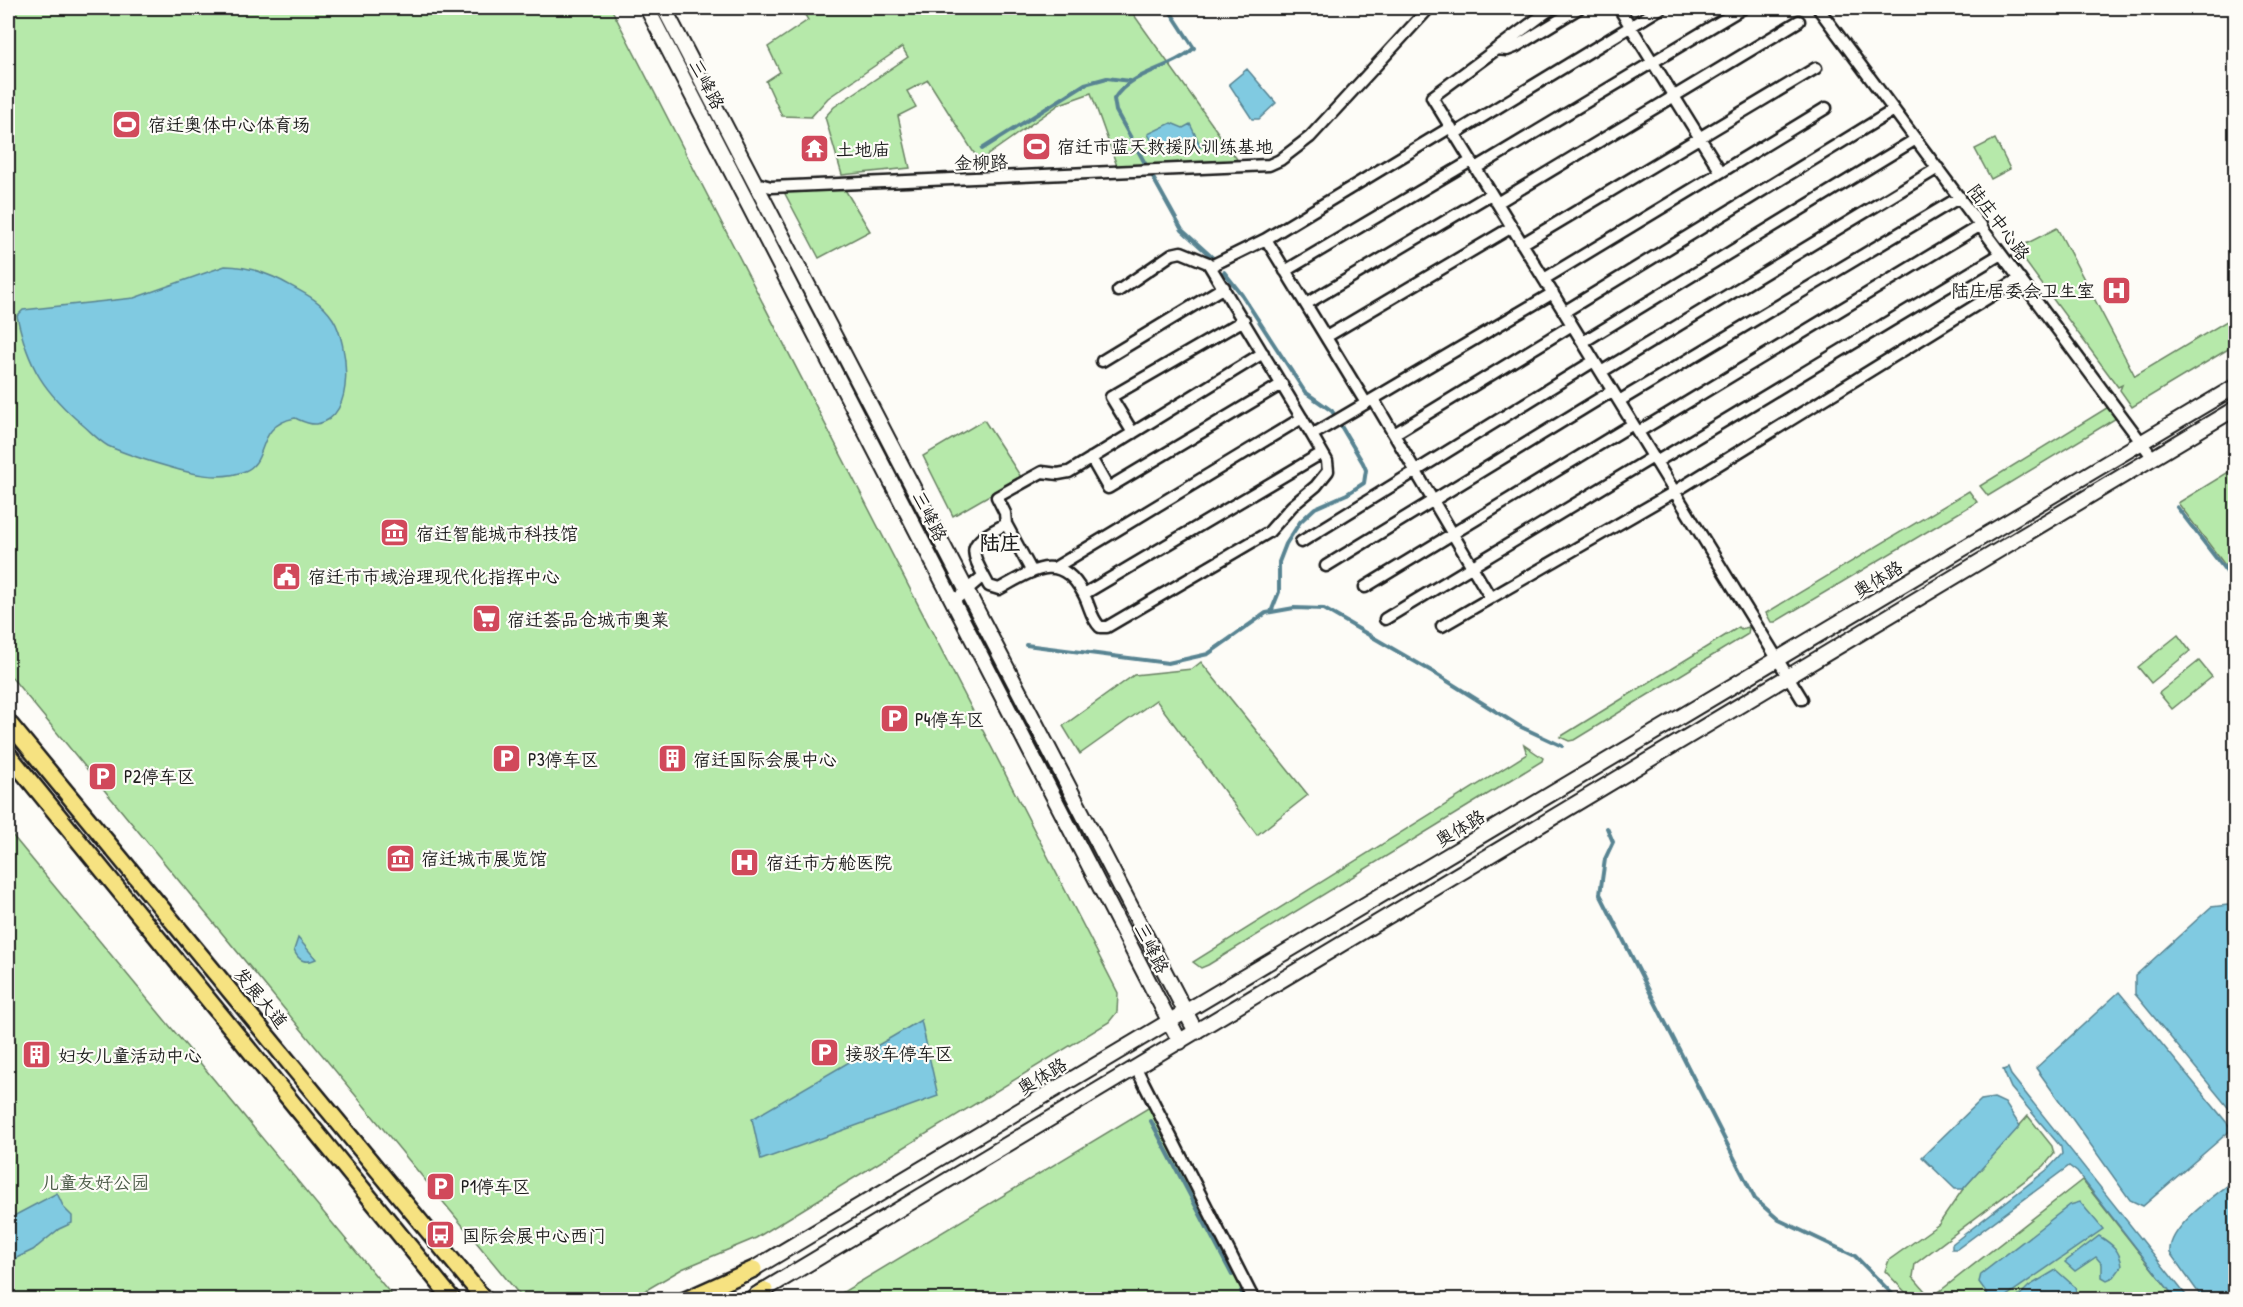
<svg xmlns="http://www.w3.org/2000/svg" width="2243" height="1307" viewBox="0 0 2243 1307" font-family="'Patrick Hand','LXGW WenKai TC',sans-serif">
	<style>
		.green { fill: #b6e9aa; stroke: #698263; stroke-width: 1.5 }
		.water { fill: #80cae1; stroke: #588492; stroke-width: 1.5 }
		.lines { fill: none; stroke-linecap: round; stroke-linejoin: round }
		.stream { stroke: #588492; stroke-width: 4 }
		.street-casing { stroke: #1c1c1c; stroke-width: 15 }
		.secondary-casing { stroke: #1c1c1c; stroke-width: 18 }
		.primary-casing { stroke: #1c1c1c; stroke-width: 20 }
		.street { stroke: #fdfcf7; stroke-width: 10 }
		.secondary { stroke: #fdfcf7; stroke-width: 14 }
		.primary { stroke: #f6e281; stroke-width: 15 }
		.labels { text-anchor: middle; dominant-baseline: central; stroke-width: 4.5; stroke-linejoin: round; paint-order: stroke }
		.street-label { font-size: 18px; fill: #1c1c1c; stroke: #fdfcf7 }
		.poi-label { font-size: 18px; fill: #1c1c1c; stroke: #fdfcf7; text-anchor: start }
		.park-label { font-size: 18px; fill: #4a5a47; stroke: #fdfcf7 }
		.quarter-label { font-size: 21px; font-weight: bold; fill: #1c1c1c; stroke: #fdfcf7 }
	</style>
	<rect width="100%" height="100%" fill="#fdfcf7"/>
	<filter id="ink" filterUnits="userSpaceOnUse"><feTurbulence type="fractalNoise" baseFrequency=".0167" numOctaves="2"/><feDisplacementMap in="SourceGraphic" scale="12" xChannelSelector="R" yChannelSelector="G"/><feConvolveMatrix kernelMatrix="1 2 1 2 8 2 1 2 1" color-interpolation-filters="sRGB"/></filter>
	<g filter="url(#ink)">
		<!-- green -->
		<path class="green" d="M8,8H611L1118,993L1117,1012L1109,1022L756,1238L682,1269L631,1299H523L8,673Z
			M801,8H1129L1239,162L1117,166L1091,93L1060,104L979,161L928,80L907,91L916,107L898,116L910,168L842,175L825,117L834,107L908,57L902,47L828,98L811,117L782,116L766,81L780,72L768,47L808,20Z
			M1995,139L2010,169L1991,179L1975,149Z
			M844,188L870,231L819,258L783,190Z
			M2057,228L2135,376L2235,316V345L2132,407L2120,390L2122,385L2118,387L2016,249Z
			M2110,406L2118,417L1988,496L1980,486Z
			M984,420L1021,477L953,516L923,456Z
			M2235,468L2236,575L2234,577L2178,503Z
			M1969,491L1977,502L1775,622H1771L1766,613Z
			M1739,627L1741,629L1749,627L1748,634L1574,740L1569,741L1560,737Z
			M2178,635L2190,651L2151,683L2138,667Z
			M2199,661L2212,677L2172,709L2159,693Z
			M1201,662L1308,795L1257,835L1156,700L1080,754L1063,726L1134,675L1192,669Z
			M1524,745L1543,758L1542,761L1208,965L1201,968L1193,962L1527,754Z
			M8,830L395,1299H8Z
			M1153,1105L1252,1300H830Z
			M2028,1116L2052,1146L2054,1154L2044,1166L1915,1264L1913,1277L1931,1298L2082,1180L2176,1299H1912L1885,1271L1889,1260L1939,1224L1963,1189Z"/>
		<!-- water -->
		<path class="water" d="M1247,69L1276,103L1259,119H1252L1229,84Z
			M1171,123L1183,128L1190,124L1201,147L1158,152L1148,134Z
			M225,266C245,266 264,272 282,281C302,292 321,300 333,319C348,343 357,418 317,424C309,425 302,421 295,418C254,426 270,461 245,471C221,481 192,474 169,467C148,461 128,455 108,446C99,441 91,432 84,426C44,392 28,367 17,316L23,310L134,298Z
			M2228,905L2236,913L2235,1116L2135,994V976L2211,907Z
			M298,938L316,959C306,964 298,961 294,950Z
			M2119,992L2232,1129L2143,1206L2130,1200L2036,1068Z
			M921,1020L938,1096L761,1160L752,1119Z
			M2008,1068L2011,1075L2189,1299H2176L2077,1172L2069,1166L1957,1249H1952V1244L2048,1169L2062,1154L2061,1147L2011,1088L2003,1070Z
			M1994,1098L2005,1103L2020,1126L1963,1189H1955L1922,1157L1981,1100Z
			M2235,1180V1299H2203L2170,1253C2167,1228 2215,1195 2235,1180Z
			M57,1193L64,1208L72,1216V1223L59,1229L33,1250L8,1262V1219Z
			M2080,1202L2103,1229L2002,1299H1991L1979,1282L1981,1274L2070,1205Z
			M2099,1236C2112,1244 2120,1250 2122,1266L2114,1277L2107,1280L2102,1277V1264L2096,1257L2075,1271L2065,1262Z
			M2056,1270L2075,1287L2077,1295L2069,1299H2016L2029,1286Z"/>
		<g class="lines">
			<!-- stream -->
			<path class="stream" d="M1168,8L1194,48C1171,70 1131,71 1114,99L1116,111L1182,230L1214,259
				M982,149L1085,84L1107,78L1130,81
				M1224,272L1242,295L1305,392L1332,411L1363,463L1366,470L1364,483L1347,494L1315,508L1300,522L1286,544L1279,562V592L1271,612
				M2177,507L2236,584
				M1026,645L1168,663L1208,654L1266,613L1294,608L1324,609L1433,672L1519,726L1562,746
				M1607,828L1613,842L1605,859L1600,894L1755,1199L1779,1220L1855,1256L1898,1300
				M1151,1121L1232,1275
				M1241,1291L1245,1300"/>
			<defs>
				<path id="street" d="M1552,8L1432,97L1802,699
					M1818,8L2153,458
					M1496,49L1507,50L1515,47L1579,8
					M1454,134L1661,8
					M1476,168L1743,8
					M1721,172L1826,108
					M756,183L771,187L1269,165L1280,160L1310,137L1429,8
					M1497,203L1799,21
					M1266,239L1451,127
					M1522,244L1816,68
					M1211,266L1266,239L1366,403
					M1285,271L1471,161
					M1544,279L1721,172L1619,8
					M1118,291L1172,254L1181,252L1208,263L1312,435L1553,293
					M1306,304L1491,194
					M1564,312L1894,110
					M1326,337L1512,227
					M1583,342L1916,139
					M1102,361L1224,287
					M1601,372L1938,168
					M1373,399L1490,597
					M1619,401L1960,197
					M1638,432L1981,225
					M1133,433L1111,397L1244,320
					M1394,434L1572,325
					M1091,458L1108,488L1282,384
					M1656,462L2001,254
					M1006,524L1005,513L997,497L1042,472L1058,474L1069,472L1263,353
					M1301,542L1594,361
					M1326,566L1612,391
					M1056,567L1302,418
					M1032,572L1006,524C966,545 968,547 989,586L999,589C1032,571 1060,550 1083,593C1090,605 1090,617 1100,627H1107L1269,532L1292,506L1316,486L1328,471L1327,461L1312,435
					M1365,587L1633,424
					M1084,594L1322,453
					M954,601L983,576
					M1385,619L1653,457
					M1442,626L1674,492L2020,278
					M1136,1068L1254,1300"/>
				<path id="secondary" d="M647,8L1180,1042
					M664,8L1196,1032
					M745,1274L2236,386
					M756,1295L2236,408"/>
				<path id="primary" d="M8,722L485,1300
					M8,754L453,1300
					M685,1300L754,1269
					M751,1300L765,1290"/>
			</defs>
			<!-- street casing -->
			<use href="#street" class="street-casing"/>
			<!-- secondary casing -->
			<use href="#secondary" class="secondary-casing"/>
			<!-- primary casing -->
			<use href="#primary" class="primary-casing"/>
			<!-- street -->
			<use href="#street" class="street"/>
			<!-- secondary -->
			<use href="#secondary" class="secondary"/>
			<!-- primary -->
			<use href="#primary" class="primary"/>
		</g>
	</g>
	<!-- icons -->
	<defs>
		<symbol id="stadium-square" viewBox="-11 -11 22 22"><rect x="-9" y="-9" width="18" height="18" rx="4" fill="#d1495b" stroke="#fdfcf7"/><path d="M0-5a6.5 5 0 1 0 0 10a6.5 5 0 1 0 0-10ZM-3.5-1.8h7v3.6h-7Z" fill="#fff"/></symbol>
		<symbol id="temple-square" viewBox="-11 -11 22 22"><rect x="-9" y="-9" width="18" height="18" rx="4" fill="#d1495b" stroke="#fdfcf7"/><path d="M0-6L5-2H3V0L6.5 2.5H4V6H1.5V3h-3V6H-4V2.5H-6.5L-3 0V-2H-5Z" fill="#fff"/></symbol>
		<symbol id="hospital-square" viewBox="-11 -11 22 22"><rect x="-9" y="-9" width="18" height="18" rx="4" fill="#d1495b" stroke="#fdfcf7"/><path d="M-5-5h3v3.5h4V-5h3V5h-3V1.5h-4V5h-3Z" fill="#fff"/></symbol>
		<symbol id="museum-square" viewBox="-11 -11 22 22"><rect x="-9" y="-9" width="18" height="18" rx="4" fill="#d1495b" stroke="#fdfcf7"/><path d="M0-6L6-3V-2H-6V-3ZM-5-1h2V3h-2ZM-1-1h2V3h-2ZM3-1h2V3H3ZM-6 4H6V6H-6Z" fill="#fff"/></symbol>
		<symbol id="civic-square" viewBox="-11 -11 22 22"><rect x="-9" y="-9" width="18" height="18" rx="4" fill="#d1495b" stroke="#fdfcf7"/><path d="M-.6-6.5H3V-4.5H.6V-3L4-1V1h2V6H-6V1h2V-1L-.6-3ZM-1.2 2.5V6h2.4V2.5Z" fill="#fff"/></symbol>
		<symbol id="supermarket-square" viewBox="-11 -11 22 22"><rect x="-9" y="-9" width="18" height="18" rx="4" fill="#d1495b" stroke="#fdfcf7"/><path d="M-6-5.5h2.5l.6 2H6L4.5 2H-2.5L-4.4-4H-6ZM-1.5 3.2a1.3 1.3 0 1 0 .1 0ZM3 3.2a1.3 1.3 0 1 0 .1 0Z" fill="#fff"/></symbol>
		<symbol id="parking-square" viewBox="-11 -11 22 22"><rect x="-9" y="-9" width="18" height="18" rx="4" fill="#d1495b" stroke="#fdfcf7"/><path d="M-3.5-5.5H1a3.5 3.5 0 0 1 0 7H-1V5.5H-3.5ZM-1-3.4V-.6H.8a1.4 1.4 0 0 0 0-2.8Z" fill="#fff"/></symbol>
		<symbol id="building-square" viewBox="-11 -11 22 22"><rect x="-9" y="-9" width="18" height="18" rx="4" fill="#d1495b" stroke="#fdfcf7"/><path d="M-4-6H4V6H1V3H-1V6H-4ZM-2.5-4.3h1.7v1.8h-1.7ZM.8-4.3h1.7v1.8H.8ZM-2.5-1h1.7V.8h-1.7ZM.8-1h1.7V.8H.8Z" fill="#fff"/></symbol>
		<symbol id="bus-square" viewBox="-11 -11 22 22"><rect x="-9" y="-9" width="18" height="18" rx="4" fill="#d1495b" stroke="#fdfcf7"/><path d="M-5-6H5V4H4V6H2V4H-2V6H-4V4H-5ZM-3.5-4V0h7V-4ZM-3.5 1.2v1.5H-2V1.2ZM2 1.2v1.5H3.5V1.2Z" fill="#fff"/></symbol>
	</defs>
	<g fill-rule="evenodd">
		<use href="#stadium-square" x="110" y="108" width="33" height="33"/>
		<use href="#stadium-square" x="1020" y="130" width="33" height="33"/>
		<use href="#temple-square" x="798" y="132" width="33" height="33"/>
		<use href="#hospital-square" x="2100" y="274" width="33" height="33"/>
		<use href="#museum-square" x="378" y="516" width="33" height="33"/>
		<use href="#civic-square" x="270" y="560" width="33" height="33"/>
		<use href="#supermarket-square" x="470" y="602" width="33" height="33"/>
		<use href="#parking-square" x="878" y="702" width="33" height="33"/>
		<use href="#parking-square" x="490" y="742" width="33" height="33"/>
		<use href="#building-square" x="656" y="742" width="33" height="33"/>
		<use href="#parking-square" x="86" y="760" width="33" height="33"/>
		<use href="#museum-square" x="384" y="842" width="33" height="33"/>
		<use href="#hospital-square" x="728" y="846" width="33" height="33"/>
		<use href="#parking-square" x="808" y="1036" width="33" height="33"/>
		<use href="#building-square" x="20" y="1038" width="33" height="33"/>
		<use href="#parking-square" x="424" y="1170" width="33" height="33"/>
		<use href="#bus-square" x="424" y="1218" width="33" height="33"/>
	</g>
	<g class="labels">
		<!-- street labels -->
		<g class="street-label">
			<text transform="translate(707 84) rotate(62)">三峰路</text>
			<text transform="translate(981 162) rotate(-2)">金柳路</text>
			<text transform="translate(1999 222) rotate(53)">陆庄中心路</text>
			<text transform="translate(930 516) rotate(63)">三峰路</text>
			<text transform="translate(1878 579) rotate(-31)">奥体路</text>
			<text transform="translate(1460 828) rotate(-31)">奥体路</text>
			<text transform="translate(1152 948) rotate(63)">三峰路</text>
			<text transform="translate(261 998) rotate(50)">发展大道</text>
			<text transform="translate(1042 1076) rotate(-31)">奥体路</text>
		</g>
		<!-- poi labels -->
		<g class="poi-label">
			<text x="148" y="124">宿迁奥体中心体育场</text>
			<text x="1057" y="146">宿迁市蓝天救援队训练基地</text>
			<text x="836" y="149">土地庙</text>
			<text x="2095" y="290" text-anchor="end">陆庄居委会卫生室</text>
			<text x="416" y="533">宿迁智能城市科技馆</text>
			<text x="308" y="576">宿迁市市域治理现代化指挥中心</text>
			<text x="507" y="619">宿迁荟品仓城市奥莱</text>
			<text x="915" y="719">P4停车区</text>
			<text x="528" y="759">P3停车区</text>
			<text x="693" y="759">宿迁国际会展中心</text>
			<text x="124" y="776">P2停车区</text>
			<text x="421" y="858">宿迁城市展览馆</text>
			<text x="766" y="862">宿迁市方舱医院</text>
			<text x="845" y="1053">接驳车停车区</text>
			<text x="58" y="1055">妇女儿童活动中心</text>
			<text x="461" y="1186">P1停车区</text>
			<text x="462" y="1235">国际会展中心西门</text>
		</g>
		<!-- park labels -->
		<g class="park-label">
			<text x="95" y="1182">儿童友好公园</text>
		</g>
		<!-- quarter labels -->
		<g class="quarter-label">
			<text x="1000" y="542">陆庄</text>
		</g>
	</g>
	<!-- margin -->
	<rect width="2243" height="1307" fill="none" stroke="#fdfcf7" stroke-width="30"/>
	<rect x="15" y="15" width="2213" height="1277" fill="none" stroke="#1c1c1c" stroke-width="2" filter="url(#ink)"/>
</svg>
